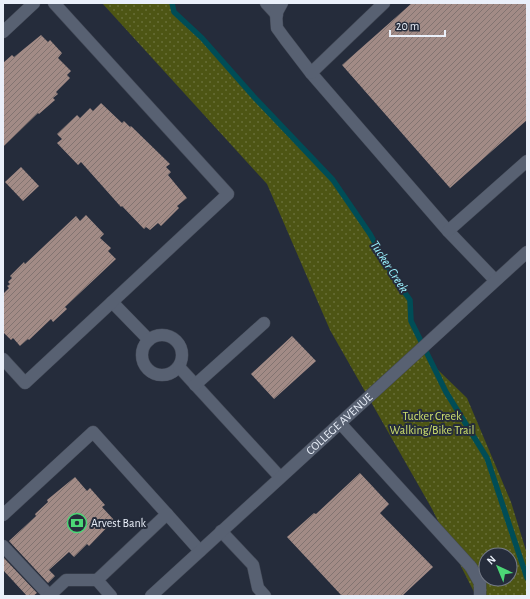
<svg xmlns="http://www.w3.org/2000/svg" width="530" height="599" viewBox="0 0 530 599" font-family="'Alegreya Sans',sans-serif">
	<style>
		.park { fill: url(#park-dots); fill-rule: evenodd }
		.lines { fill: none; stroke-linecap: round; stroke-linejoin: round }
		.stream { stroke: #004d56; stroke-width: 5.5 }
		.building { fill: url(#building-hatch) }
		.minor-casing { stroke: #434956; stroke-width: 13 }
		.minor { stroke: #586172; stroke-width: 12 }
		.labels { text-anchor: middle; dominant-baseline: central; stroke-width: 4; stroke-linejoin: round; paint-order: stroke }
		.park-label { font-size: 12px; fill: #cee06e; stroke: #252c3b }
		.street-label { font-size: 12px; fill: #eaf0fa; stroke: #252c3b }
		.poi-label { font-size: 12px; fill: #eaf0fa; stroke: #252c3b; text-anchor: start }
		.water-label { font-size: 13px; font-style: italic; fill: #9af0fd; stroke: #252c3b }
	</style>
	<defs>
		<pattern id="park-dots" width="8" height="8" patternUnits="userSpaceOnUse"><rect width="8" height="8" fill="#4d5514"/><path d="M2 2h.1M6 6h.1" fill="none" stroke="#676e37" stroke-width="1.8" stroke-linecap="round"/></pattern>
		<pattern id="building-hatch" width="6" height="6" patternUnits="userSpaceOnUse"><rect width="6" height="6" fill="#a28b86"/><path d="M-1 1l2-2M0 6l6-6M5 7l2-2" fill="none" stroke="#827471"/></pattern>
	</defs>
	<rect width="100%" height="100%" fill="#252c3b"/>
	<!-- park -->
	<path class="park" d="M102,3H172L174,12L202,38L254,97L333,180L370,234L395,279L410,300L411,321L437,369L467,398L511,502L527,554V596H476L432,509L330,330L267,184ZM486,555H510V579H486Z"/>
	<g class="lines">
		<!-- stream -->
		<path class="stream" d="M172,3L174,12L202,38L254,97L333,180L370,234L395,279L410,300L411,321L446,392L487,458L527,578"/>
	</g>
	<!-- building -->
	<path class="building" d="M412,3H527V120L450,188L342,65Z
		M41,35L48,42L50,40L62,53L58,58L71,71L67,75L70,78L56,92L58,94L53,98L55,100L39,114L38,113L3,147V63L12,55L14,57Z
		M101,103L122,123L124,121L130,127L131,126L170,164L166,167L171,172L168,175L187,198L177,206L179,208L161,226L158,223L150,230L146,227L144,229L122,206L121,207L81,162L78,165L57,143L62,139L57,134L77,115L80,118L90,108L93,111Z
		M21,167L39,186L23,201L5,182Z
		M86,215L104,234L100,238L111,248L108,251L116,259L65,307L67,309L53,322L51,319L29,340L28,339L20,346L13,338L11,340L3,332V294L9,288L7,286L10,284L8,282L12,278L10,276L24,262L25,264L76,216L80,221Z
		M292,336L316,361L274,399L251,374Z
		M360,473L389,504L380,513L433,567L402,596H342L287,537L314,513L316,514Z
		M75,477L87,491L90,488L105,505L102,507L114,520L89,546L87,544L74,557L69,552L49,570L55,576L48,583L9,541L36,516L35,514L48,502L47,500Z
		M3,557L37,593L33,596H27L3,570Z"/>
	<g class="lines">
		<defs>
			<g id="minor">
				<path d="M266,3L277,15"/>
				<path d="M282,3L276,14L277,28L285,39L311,73L448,231L495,280"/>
				<path d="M3,32L34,3"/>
				<path d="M311,73L384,3"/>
				<path d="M448,231L527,161"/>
				<path d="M112,302L149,340"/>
				<circle cx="162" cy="355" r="20"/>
				<path d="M3,359L25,383L228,194L54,3"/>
				<path d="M179,367L280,477"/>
				<path d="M195,385L264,323"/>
				<path d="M340,423L471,567L480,583V596"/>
				<path d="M3,515L93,432L167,514"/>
				<path d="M221,531L253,565L258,588L265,596"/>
				<path d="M3,546L49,595"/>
				<path d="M49,596L66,580H97"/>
				<path d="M111,596L97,580L167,514L200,551"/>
				<path id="s1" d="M151,596L527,252"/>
			</g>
		</defs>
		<!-- minor casing -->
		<use href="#minor" class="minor-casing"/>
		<!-- minor -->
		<use href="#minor" class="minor"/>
	</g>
	<!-- icons -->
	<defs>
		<symbol id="bank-ring" viewBox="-11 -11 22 22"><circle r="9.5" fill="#252c3b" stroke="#4cd676" stroke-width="1.5"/><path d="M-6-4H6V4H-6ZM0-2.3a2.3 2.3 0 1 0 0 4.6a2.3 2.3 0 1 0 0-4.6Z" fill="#4cd676"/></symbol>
	</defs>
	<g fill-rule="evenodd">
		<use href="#bank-ring" x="66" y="512" width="22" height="22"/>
	</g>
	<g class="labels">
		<!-- park labels -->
		<g class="park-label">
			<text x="432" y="416">Tucker Creek<tspan x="432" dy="14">Walking/Bike Trail</tspan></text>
		</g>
		<!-- street labels -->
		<g class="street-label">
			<text stroke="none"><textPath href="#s1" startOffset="255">COLLEGE AVENUE</textPath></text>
		</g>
		<!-- poi labels -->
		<g class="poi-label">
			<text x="91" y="523">Arvest Bank</text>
		</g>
		<!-- water labels -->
		<g class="water-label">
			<text transform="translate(389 267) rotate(57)">Tucker Creek</text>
		</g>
	</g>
	<!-- border -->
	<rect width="530" height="599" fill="none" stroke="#eaf0fa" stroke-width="8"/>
	<!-- north arrow -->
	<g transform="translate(498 567) rotate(316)"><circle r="19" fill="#252c3b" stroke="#747a87"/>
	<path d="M0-3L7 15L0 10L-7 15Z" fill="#4cd676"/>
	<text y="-6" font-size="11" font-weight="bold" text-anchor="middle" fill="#eaf0fa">N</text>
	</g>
	<!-- scale -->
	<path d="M390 30v6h55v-6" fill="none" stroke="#eaf0fa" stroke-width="2"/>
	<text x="396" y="30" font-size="12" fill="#eaf0fa" stroke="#252c3b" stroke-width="3" paint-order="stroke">20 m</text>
</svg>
